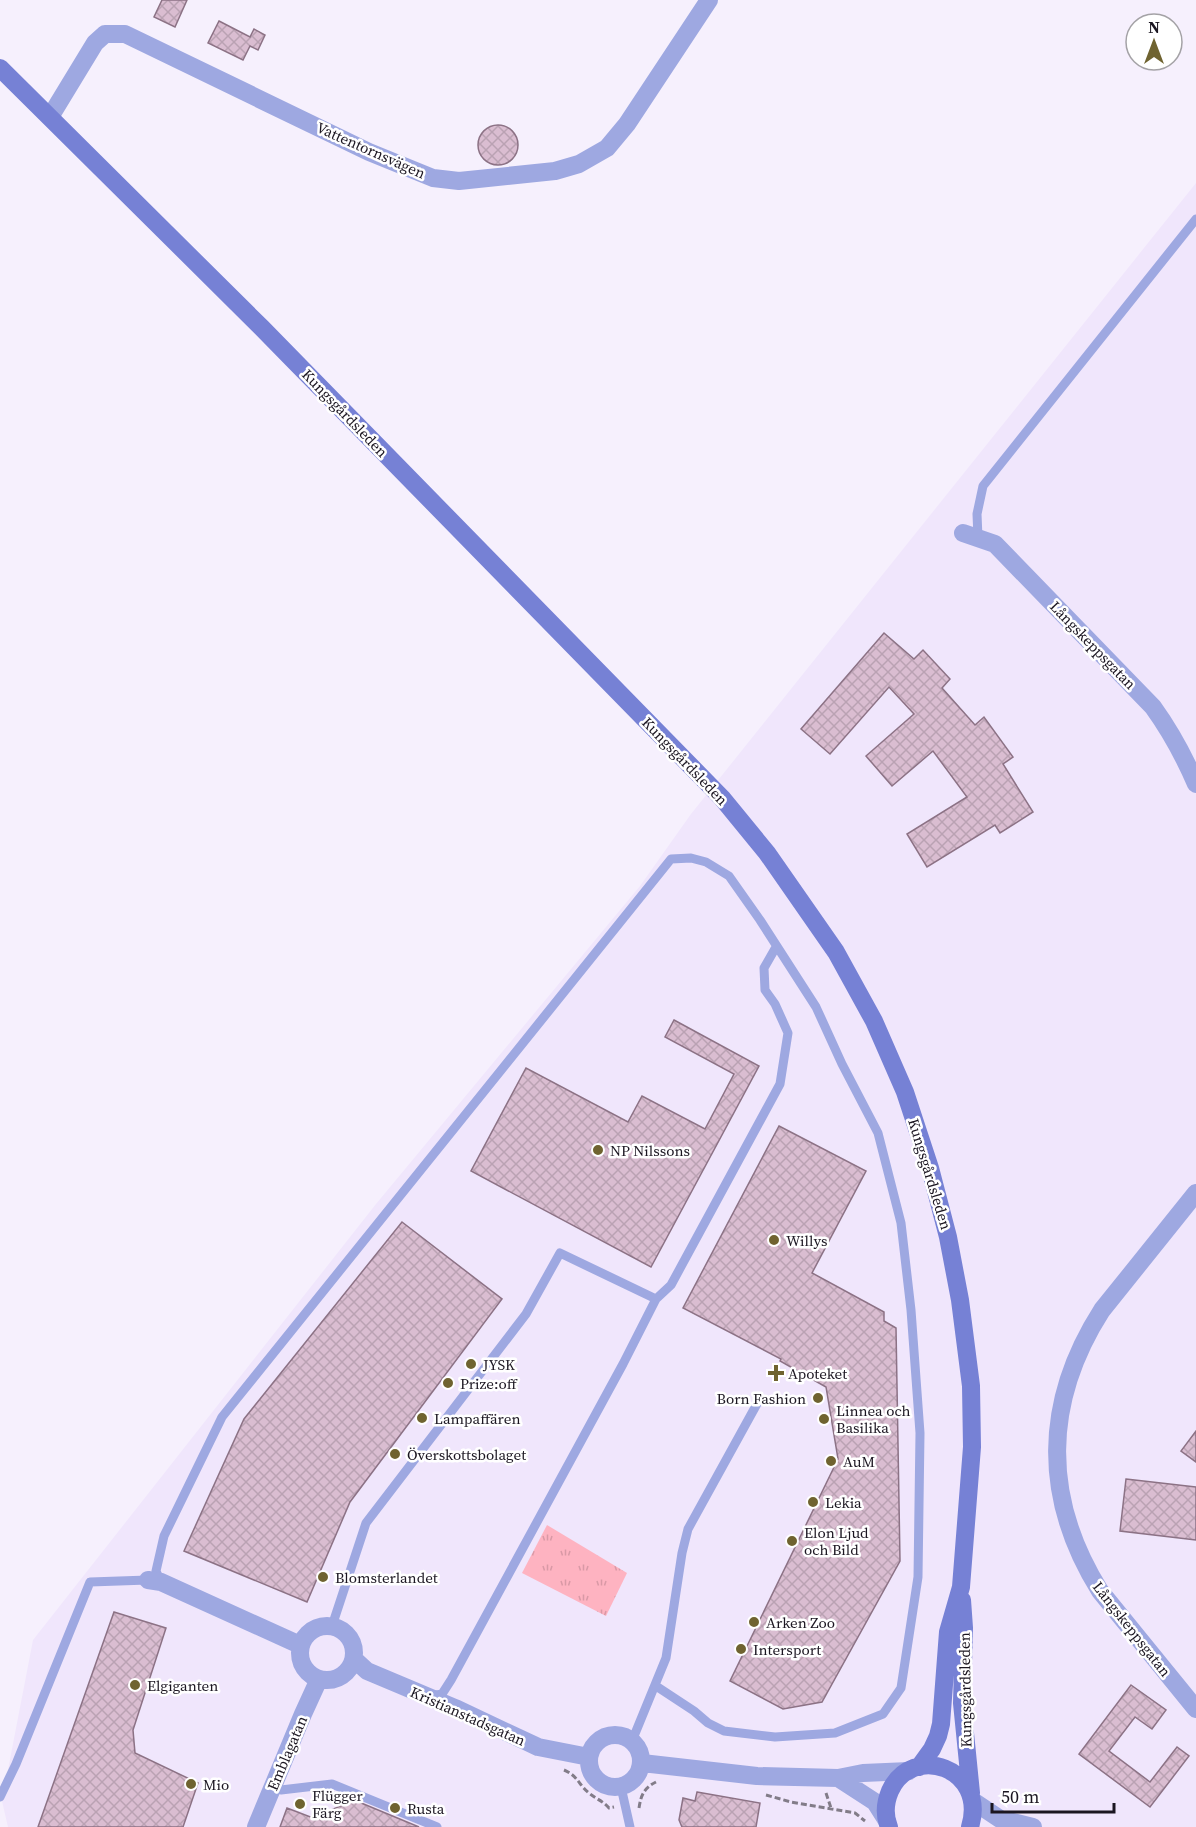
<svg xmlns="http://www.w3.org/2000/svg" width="1196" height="1827" viewBox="0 0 1196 1827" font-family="'Source Serif 4',serif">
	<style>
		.built { fill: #f0e6fc }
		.park { fill: url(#park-tufts) }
		.building { fill: url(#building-cross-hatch); stroke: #8c7285; stroke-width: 1.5 }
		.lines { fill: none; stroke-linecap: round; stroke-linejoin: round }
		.path { stroke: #827c88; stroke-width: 3; stroke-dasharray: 6 3; stroke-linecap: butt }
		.service { stroke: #9ea8e1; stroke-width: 9 }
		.minor { stroke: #9ea8e1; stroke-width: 18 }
		.secondary { stroke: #7681d5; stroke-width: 18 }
		.poi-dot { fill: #6f6330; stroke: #fff; stroke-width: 2 }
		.labels { text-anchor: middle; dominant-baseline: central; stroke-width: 5; stroke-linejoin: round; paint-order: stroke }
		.street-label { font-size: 15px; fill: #1b1621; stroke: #fff }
		.poi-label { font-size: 15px; fill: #1b1621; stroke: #fff; text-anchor: start }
	</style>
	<defs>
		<pattern id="park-tufts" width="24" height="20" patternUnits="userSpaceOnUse" patternTransform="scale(1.5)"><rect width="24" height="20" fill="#feb3c1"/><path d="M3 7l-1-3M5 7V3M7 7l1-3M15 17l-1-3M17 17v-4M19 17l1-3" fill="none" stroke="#d999a6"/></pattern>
		<pattern id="building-cross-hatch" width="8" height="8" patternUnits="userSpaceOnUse" patternTransform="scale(1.5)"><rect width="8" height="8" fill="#dabdd1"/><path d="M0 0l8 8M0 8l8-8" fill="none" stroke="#baa2b3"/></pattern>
	</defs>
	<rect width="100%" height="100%" fill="#f6f0fd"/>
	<!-- built -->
	<path class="built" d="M1196,183V1827H8L2,1801L33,1640L376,1204L640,886L691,814Z"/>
	<!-- park -->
	<path class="park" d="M547,1525L627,1573L606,1616L522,1573Z"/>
	<!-- building -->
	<path class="building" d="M162,0H187L175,27L154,17Z
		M219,21L250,37L254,29L265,35L258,50L250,46L243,60L208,43Z
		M478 145a20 20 0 1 1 40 0a20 20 0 1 1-40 0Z
		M884,633L914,659L923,650L950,679L942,688L975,725L984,717L1013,757L1003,764L1033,812L1000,833L995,825L927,867L907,834L967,797L933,751L892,786L866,756L914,714L889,687L830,754L801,729Z
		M674,1020L759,1066L651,1267L471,1171L526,1068L628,1122L642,1096L705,1129L734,1074L665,1037Z
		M779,1126L866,1171L812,1273L884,1312V1321L896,1328L900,1561L822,1702L783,1709L730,1681L838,1459L826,1387L780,1361L781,1359L683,1308Z
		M402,1222L502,1299L350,1502L307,1602L184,1551L244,1419Z
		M1196,1431V1462L1181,1451Z
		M1126,1479L1196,1487V1540L1120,1531Z
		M114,1612L166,1628L133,1730L135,1753L198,1783L183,1827H38Z
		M1131,1685L1166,1710L1152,1729L1135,1717L1109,1751L1150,1782L1177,1747L1189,1756L1150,1807L1079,1754Z
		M697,1792L760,1803L756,1827H682L679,1820L683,1798L695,1801Z
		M354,1800L419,1827H280L287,1808L313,1818Z"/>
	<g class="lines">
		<!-- path -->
		<path class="path" d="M334,1684L350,1678
			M564,1770C578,1776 578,1784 589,1793C596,1799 603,1801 609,1808L614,1807
			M826,1793L831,1808
			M766,1795L791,1802L855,1813L865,1821
			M639,1808C641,1795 644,1788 656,1782"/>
		<!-- service -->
		<path class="service" d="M978,538L977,514L983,486L1196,219
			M656,1299L671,1285L780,1084L788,1033L775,1004L765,990L764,968L776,947
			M161,1582L156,1571L164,1536L222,1417L671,859L691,858L706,862L729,876L760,920L816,1007L842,1064L878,1133L901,1223L911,1310L920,1433L918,1577L901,1688L883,1714L835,1733L775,1737L724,1731L708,1723L694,1711L656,1686
			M332,1626L366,1523L526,1314L560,1253L656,1299L623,1364L451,1680L442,1694L431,1696
			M632,1741L666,1658L682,1553L688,1529L758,1402
			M621,1787L630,1827
			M281,1790L332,1784L437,1827
			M0,1797L16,1764L90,1582L148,1580"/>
		<!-- minor -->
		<path class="minor" d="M50,117L95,43L105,34H125L369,152L433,178L459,181L555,171L579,164L607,148L627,124L709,0
			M963,533L995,544L1153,707C1171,732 1184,756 1196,784
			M1196,1193L1102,1310C1043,1402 1042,1498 1100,1591L1196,1709
			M148,1580L161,1582L300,1645
			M300 1653a27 27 0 1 1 54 0a27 27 0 1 1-54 0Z
			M354,1659L367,1671L455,1708L538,1747L589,1757
			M589 1761a26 26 0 1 1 52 0a26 26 0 1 1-52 0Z
			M642,1763L757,1776L838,1778L863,1773L909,1771
			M838,1778L875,1802L887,1821
			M973,1801L1000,1819L1033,1827
			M256,1827L303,1714L319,1679"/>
		<!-- secondary -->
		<path class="secondary" d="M0,68L262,328L722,798L767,853L836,952L874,1021L905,1092L930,1168L948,1237L960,1300L971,1386L972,1447L961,1587L948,1632L941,1724L938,1736L932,1749L919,1767
			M962,1600L964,1628L962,1703L971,1793
			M889,1827C884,1815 885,1803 890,1791C912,1742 988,1768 970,1827"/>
	</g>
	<!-- markers -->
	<g class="poi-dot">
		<circle cx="598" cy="1150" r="6"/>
		<circle cx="774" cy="1240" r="6"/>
		<circle cx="471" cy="1364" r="6"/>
		<path d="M773 1364h6v6h6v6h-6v6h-6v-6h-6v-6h6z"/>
		<circle cx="448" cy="1383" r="6"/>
		<circle cx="818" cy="1398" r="6"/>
		<circle cx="422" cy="1418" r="6"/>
		<circle cx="824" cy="1419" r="6"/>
		<circle cx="395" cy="1454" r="6"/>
		<circle cx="831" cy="1461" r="6"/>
		<circle cx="813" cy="1502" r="6"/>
		<circle cx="792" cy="1541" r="6"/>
		<circle cx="323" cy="1577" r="6"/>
		<circle cx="754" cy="1622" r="6"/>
		<circle cx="741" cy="1649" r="6"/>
		<circle cx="135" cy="1685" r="6"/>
		<circle cx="191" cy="1784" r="6"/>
		<circle cx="300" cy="1804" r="6"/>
		<circle cx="395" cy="1808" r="6"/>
	</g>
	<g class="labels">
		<!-- street labels -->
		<g class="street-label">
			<text transform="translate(371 150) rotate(24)">Vattentornsvägen</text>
			<text transform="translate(345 413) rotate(46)">Kungsgårdsleden</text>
			<text transform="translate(1093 645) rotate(46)">Långskeppsgatan</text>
			<text transform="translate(685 761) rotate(46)">Kungsgårdsleden</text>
			<text transform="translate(930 1174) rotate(73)">Kungsgårdsleden</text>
			<text transform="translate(1132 1629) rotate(52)">Långskeppsgatan</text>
			<text transform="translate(965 1690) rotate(-91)">Kungsgårdsleden</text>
			<text transform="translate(468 1716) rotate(24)">Kristianstadsgatan</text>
			<text transform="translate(287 1753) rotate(-67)">Emblagatan</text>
		</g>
		<!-- poi labels -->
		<g class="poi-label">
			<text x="610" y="1150">NP Nilssons</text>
			<text x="786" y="1240">Willys</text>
			<text x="483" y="1364">JYSK</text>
			<text x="788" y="1373">Apoteket</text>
			<text x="460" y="1383">Prize:off</text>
			<text x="806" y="1398" text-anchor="end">Born Fashion</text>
			<text x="836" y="1410">Linnea och<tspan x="836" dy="17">Basilika</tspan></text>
			<text x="434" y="1418">Lampaffären</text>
			<text x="407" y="1454">Överskottsbolaget</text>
			<text x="843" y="1461">AuM</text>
			<text x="825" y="1502">Lekia</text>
			<text x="804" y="1532">Elon Ljud<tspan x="804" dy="17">och Bild</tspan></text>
			<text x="335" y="1577">Blomsterlandet</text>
			<text x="766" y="1622">Arken Zoo</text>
			<text x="753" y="1649">Intersport</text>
			<text x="147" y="1685">Elgiganten</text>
			<text x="203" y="1784">Mio</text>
			<text x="312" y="1795">Flügger<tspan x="312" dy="17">Färg</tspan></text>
			<text x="407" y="1808">Rusta</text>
		</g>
	</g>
	<!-- north arrow -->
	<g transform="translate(1154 42)"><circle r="28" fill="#ffffff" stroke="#a4a2a6" stroke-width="1.5"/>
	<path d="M0-4.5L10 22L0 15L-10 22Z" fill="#6f6330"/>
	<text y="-9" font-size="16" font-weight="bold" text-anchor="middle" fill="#1b1621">N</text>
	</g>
	<!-- scale -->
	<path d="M992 1803v9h122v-9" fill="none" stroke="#1b1621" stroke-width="3"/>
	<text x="1001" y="1803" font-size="18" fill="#1b1621" stroke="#ffffff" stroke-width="4.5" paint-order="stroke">50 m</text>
</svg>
